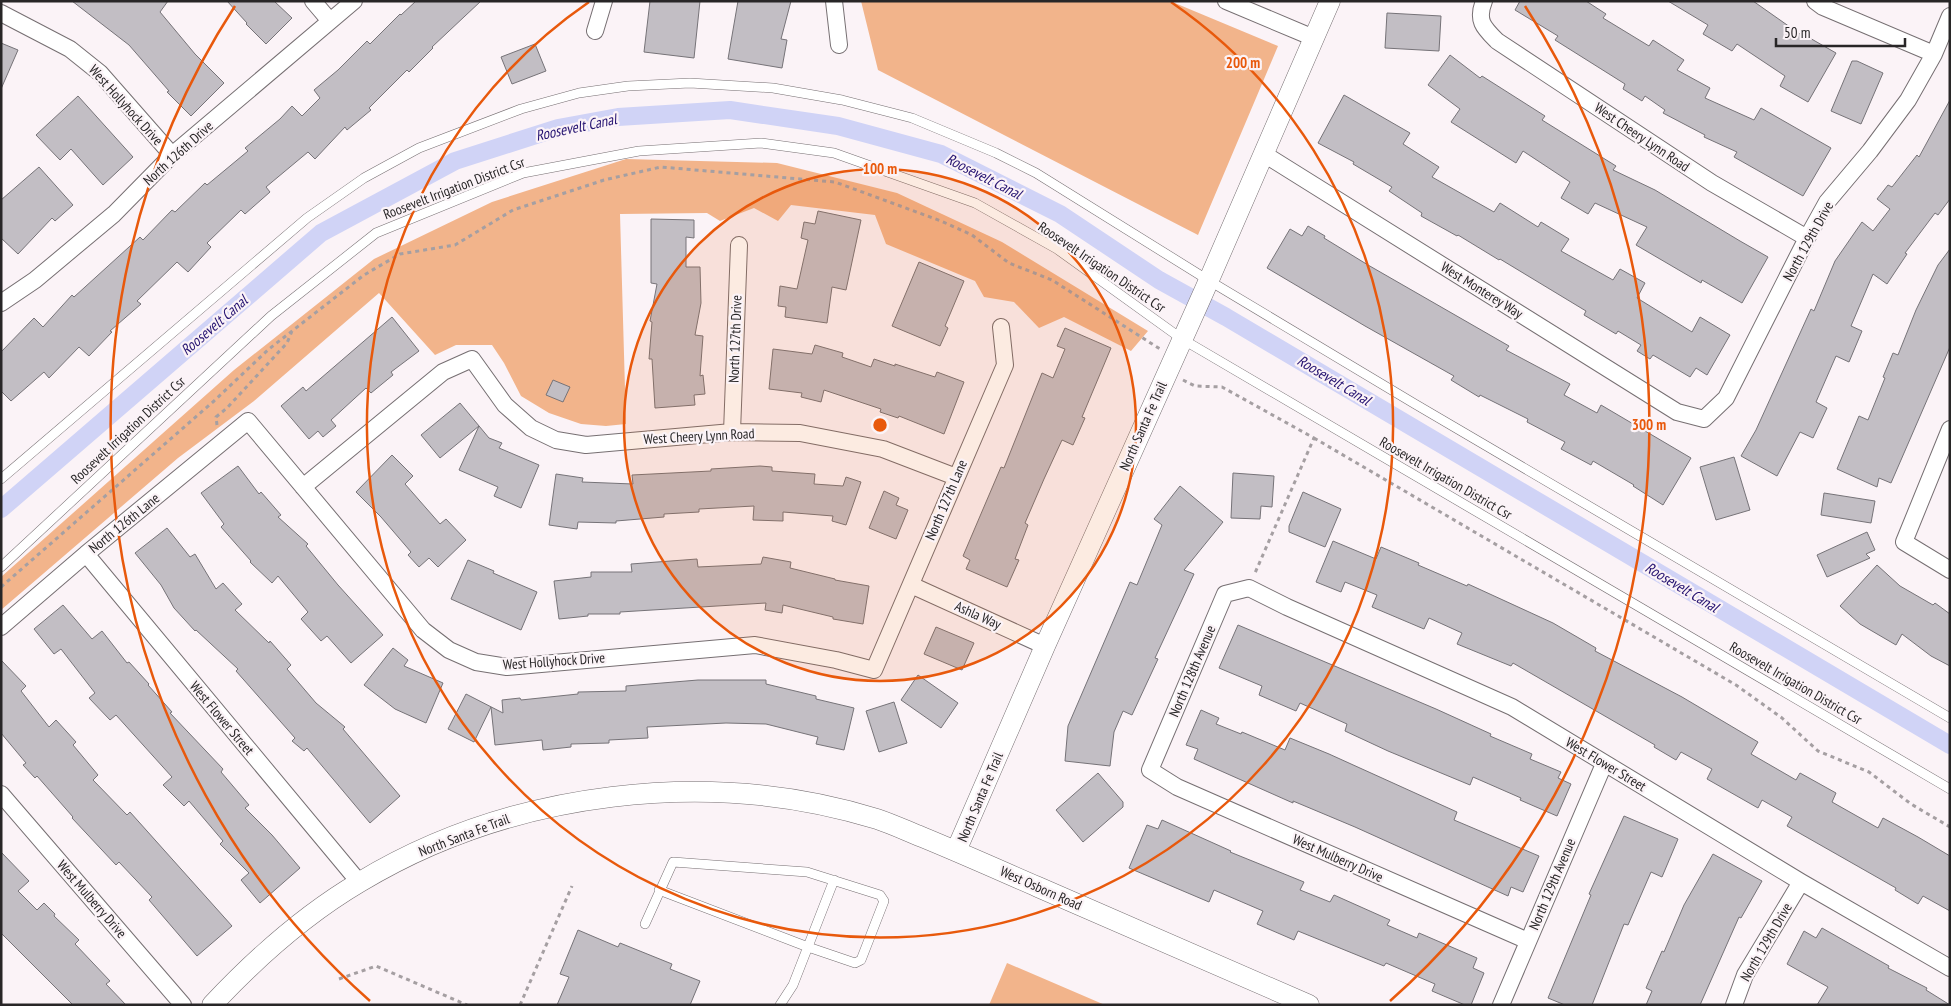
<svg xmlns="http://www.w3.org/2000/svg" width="1951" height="1006" viewBox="0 0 1951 1006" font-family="'PT Sans Narrow',sans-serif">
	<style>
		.green { fill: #f2b48b }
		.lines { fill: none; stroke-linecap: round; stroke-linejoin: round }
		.canal { stroke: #d0d3f6; stroke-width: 18 }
		.building { fill: #c2bec4; stroke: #767378 }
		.service-casing { stroke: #766f72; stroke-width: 10 }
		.minor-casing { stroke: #766f72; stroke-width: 18 }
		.tertiary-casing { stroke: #766f72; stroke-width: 21 }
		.path { stroke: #a59fa2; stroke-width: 3; stroke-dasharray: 4 4; stroke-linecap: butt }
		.service { stroke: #fff; stroke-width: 9 }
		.minor { stroke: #fff; stroke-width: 16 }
		.tertiary { stroke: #fff; stroke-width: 20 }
		.ring { fill: none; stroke: #e8590c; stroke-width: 2.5 }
		.labels { text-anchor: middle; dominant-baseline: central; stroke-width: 4.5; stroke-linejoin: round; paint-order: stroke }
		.street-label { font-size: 14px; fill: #282627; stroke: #fbf3f7 }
		.water-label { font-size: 15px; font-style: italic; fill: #251371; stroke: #fbf3f7 }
		.centre { fill: #e8590c; stroke: #fbf3f7; stroke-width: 2.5 }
		.ring-label { font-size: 15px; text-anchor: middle; font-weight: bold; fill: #e8590c; stroke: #fbf3f7; stroke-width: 4.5; stroke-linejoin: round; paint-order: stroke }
	</style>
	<rect width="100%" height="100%" fill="#fbf3f7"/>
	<!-- green -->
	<path class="green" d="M861,1H1170L1278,46L1198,235L878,70Z
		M626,159L777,163L897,193L1002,242L1148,331L1131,351L1064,317L1039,328L1014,302L984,297L975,281L886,244L875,215L791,205L778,221L754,208L720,221L707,213L620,214L626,424L606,426L581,424L549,413L521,396L504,363L492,345H456L435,355L379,293L254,401L178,458L1,610V577L234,370L374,259L492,202Z
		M1007,963L1105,1005H989Z"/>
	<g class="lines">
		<!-- canal -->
		<path class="canal" d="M1,509L321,233L455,161L558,128L618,117L730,110L838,126L941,154L1060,214L1159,280L1226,317L1950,745"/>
	</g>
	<!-- building -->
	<path class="building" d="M72,1H168L160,12L195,54L224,83L191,116L167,92L169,91L129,45Z
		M227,1H274L292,18L266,44L246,24L247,23Z
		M416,1H481L432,47L433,48L409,72L407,70L369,108L371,110L347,130L345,127L315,159L308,152L266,187L270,192L245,214L241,210L207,243L211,247L188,272L177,262L137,301L141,304L110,331L112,332L89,356L79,347L49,378L44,372L11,401L1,391V352L34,318L43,327L72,295L74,297L140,237L143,240L172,210L175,212L205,183L207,185L248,151L245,148L280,119L292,106L302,116L320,98L314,90L338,70L367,41L370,44L400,14L401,15Z
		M650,1H700L694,58L644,52Z
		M738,1H791L781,39L787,40L782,68L728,59Z
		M1520,1H1586L1606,14L1603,18L1649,46L1653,40L1684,60L1677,70L1710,88L1705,98L1754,120L1761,108L1831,148L1803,196L1734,157L1737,152L1704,137L1705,135L1663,113L1665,110L1645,96L1642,101L1623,89L1625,84L1555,40L1558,36L1515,10Z
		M1668,1H1753L1807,39L1808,37L1836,53L1808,102L1780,86L1785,76L1737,44L1732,51L1703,34L1708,25Z
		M1387,13L1441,16L1439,51L1385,48Z
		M1,43L18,50L1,89Z
		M535,44L546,71L512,84L501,57Z
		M1450,55L1480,78L1482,76L1545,116L1542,120L1616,166L1613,170L1655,190L1740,241L1768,257L1742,303L1702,280L1701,283L1636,245L1647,227L1595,203L1588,214L1561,198L1570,182L1523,151L1516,163L1451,122L1460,109L1428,85Z
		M1852,61H1857L1883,73L1861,124L1831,111Z
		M1344,95L1410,133L1403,144L1439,167L1432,177L1494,212L1500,203L1538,227L1541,222L1569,239L1561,251L1613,280L1620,269L1645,283L1637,298L1692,332L1700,317L1730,335L1707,375L1696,368L1690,377L1653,355L1650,359L1637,351L1641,345L1618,331L1616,334L1584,315L1586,311L1500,259L1499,260L1458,235L1457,236L1421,216L1422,213L1389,191L1392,187L1353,164L1354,162L1318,143Z
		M78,96L133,157L103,185L71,149L60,160L36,135Z
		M1950,100V199L1938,215L1935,213L1905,253L1907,254L1887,284L1873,274L1851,326L1862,331L1849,362L1836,356L1816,402L1827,408L1813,438L1800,432L1777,476L1741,456L1756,430L1811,309L1814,311L1835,261L1862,222L1873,231L1890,209L1877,199L1888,185L1892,187L1917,155L1919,157Z
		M39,167L73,205L55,221L52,218L18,254L1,238V200Z
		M818,211L861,220L846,290L832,287L827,323L785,317L786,307L778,306L780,286L797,289L808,240L801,238L804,222L815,224Z
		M651,219L694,220V238L686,237V267H700L701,303L695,335L703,336L700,376L703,375L705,394L694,395L695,405L655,408L652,359H649L652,322L650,321L657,284L651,283Z
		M1308,226L1325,236L1324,238L1368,265L1509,346L1506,350L1570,384L1564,395L1597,413L1601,405L1691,458L1663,505L1633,486L1634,485L1593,461L1591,465L1561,449L1565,442L1527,422L1528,419L1480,395L1479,397L1451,380L1454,376L1365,326L1267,268L1290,229L1302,236Z
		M1950,249V347L1891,483L1879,478L1877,487L1837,469L1859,416L1868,420L1885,378L1883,377L1893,353L1898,355L1916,310L1938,265Z
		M919,262L964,281L945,326L948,328L940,346L892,326Z
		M392,317L419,351L391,372L393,375L371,393L366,388L331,420L336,426L323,437L318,431L309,439L281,406L303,387L306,391Z
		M1065,328L1111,348L1082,417L1085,418L1073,445L1062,440L1044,479L1025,523L1028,525L1015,559L1019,560L1007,587L966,569L970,560L963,556L1001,467L1004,468L1042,373L1053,378L1065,349L1057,346Z
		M815,345L843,353L842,357L871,367L874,359L895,366V364L935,377L937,372L964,382L944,434L899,416L898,418L880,412L881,409L824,390L821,402L801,397L802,393L769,389L773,349L812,354Z
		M553,380L570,387L563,402L546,395Z
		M460,403L489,438L502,443L499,448L539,465L521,508L494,496L498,487L459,470L479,426L440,458L421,435Z
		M392,455L413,476L405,484L440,524L446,519L466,540L438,567L429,558L419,567L408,555L411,552L381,517L356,492Z
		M1734,457L1750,510L1716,520L1700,467Z
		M238,466L259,494L261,492L281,515L278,517L308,544L306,546L338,585L383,635L351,663L327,636L321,641L301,619L308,612L278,576L272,583L250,562L251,561L221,527L224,524L201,493Z
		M760,466L772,467V471L815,474L814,484L843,486L846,477L861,482L846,525L832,521L833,516L783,512V521L753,520L754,506L699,509V512L664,514V517L616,521V523L578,522L577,529L549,525L556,474L583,478L582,482L633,484L632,475L711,471V469Z
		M1233,473L1274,476L1272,507L1261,506L1260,519L1231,518Z
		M1180,486L1223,522L1184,570L1194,574L1155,658L1158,659L1132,715L1123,711L1114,732L1110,766L1065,761L1068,726L1130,582L1137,585L1162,525L1154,519Z
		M884,491L899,498L896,505L908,510L896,539L869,528Z
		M1303,492L1341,509L1325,547L1289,532V526Z
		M1824,493L1875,501L1871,523L1821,515Z
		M167,528L190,557L195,554L216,589L223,583L242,604L235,610L269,643L270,641L291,665L287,669L316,703L345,727L343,729L400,796L370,823L307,748L304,751L292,741L295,738L236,671L238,669L196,630L195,631L174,608L161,585L135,553Z
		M1867,532L1875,550L1866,554L1870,558L1827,577L1817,555Z
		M1333,541L1376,559L1381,547L1419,563L1418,565L1467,586L1468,584L1553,623L1596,648L1595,651L1682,697L1758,742L1751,754L1796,780L1800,773L1836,793L1832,802L1878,828L1883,818L1918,837L1950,856V911L1923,896L1918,904L1895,890L1896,888L1787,826L1792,817L1762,800L1758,808L1707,779L1712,769L1681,752L1676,760L1654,747L1655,745L1513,663L1511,666L1457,644L1462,633L1429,618L1424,629L1372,607L1377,595L1345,582L1341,592L1316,582Z
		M763,557L791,562L790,568L835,579V580L869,586L863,624L833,619V617L783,605L782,613L765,610L766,603L620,612V614H588V616L559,619L554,581L591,577V572H632L631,564L697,559L698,567L761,564Z
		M468,560L494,571L493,573L537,592L521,630L451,599Z
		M1877,565L1900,586L1933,605L1935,603L1950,614V666L1931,656L1902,634L1896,645L1860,624L1840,606Z
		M63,605L92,639L102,631L127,663L129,662L149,684L148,685L172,712L170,713L223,769L221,772L249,805L245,808L272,835L300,868L260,903L241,880L249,873L220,844L223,841L189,801L184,806L163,785L172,777L116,715L110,720L89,698L95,693L61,649L54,654L34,629Z
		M1238,625L1436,709L1491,734L1490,736L1532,754L1530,759L1561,772L1558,778L1571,784L1557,816L1520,800L1521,798L1473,777L1470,785L1388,751L1345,731L1347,724L1300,703L1296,711L1259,695L1262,686L1219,668Z
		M936,627L974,643L962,670L924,654Z
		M393,648L408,660L404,666L443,683L426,723L395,709L364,685Z
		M1,660L26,686L21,691L49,727L56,720L76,742L73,745L98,775L93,780L127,815L130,812L232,926L197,956L149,900L152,897L119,862L116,865L72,818L73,817L37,776L35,778L23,765L26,763L1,733Z
		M918,675L958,703L941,728L901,700Z
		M698,680H766V684L816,696V699L854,708L844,750L816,744L818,737L766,724L726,723L647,727L648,738L609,740V743L571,744V747L543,750L542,740L495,745L491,707L474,742L448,729L466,694L503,713L502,700L520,698L521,700L578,694V692L626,691V686Z
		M894,702L907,743L879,752L866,711Z
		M1201,710L1219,718L1216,724L1241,734L1242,732L1285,750L1290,738L1329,754L1457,812L1454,820L1539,856L1523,892L1511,887L1508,896L1355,827L1293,801V803L1194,759L1198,749L1186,745Z
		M1098,773L1123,802V807L1083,842L1056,810Z
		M1624,816L1678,839L1662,877L1651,872L1628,925L1624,924L1592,1005H1565L1548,998L1591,895L1589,894Z
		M1162,820L1231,851L1230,852L1304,882L1300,890L1330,902L1334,895L1390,920L1387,925L1417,938L1419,933L1477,958L1473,968L1484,973L1471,1005H1465L1432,991L1435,984L1386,963L1384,966L1298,931L1294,940L1257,924L1263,911L1214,890L1209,902L1129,868L1147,825L1158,829Z
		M1,852L29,881L18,891L37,910L44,903L55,914L54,916L79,940L75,944L110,981L106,984L126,1005H73L1,933Z
		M1713,854L1762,881L1741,918L1739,917L1700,1005H1646L1652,991L1646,988L1662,951L1664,952L1684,905Z
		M1822,928L1889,966L1888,968L1927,988L1926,990L1950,1005H1817L1828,987L1787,964L1804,931L1816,938Z
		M578,930L618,947L620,943L672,964L670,969L700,981L690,1005H557L569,977L560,974Z"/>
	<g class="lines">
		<defs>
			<path id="service" d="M1,479L307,218L364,178L419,148L521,109L579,93L628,86L690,83L773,88L842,100L912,118L996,153L1036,173L1208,280L1415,404L1950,718
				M1,567L271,316L376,233L523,173L639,151L761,143L834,153L975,203L1057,249L1182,339L1950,789
				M645,924L673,862L807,872L880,895L884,901L861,960L855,963L808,947L659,890
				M780,1005L793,985L834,880"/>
			<path id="minor" d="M313,1L330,21
				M834,1L839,45
				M1226,1L1314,38
				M1484,1C1476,21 1484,28 1497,41L1712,183L1807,238
				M1815,1L1823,7L1934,54
				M1,13L70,49L100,73L172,155
				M595,31L604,1
				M1264,154L1677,412L1704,419L1726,398L1807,238L1827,202L1870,151L1908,100L1934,54L1950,16
				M1,303L35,280L114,214L172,155L354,1
				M1950,429L1904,542L1950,570
				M732,432L739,245
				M303,487L443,372L472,359L505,405L531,428L556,440L586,445L732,432L800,433L883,449L956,477
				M86,554L359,882
				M911,585L1045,646
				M1,627L86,554L248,421L423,630L449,650L476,662L507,667L755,645L836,660L874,670L1005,365L1001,327
				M1,794L183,1005
				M1528,941L1177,787L1150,770L1225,594L1249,588L1287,607L1512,707L1801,882L1950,968
				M1501,1005L1604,764
				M1734,1005L1745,975L1801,882"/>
			<path id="tertiary" d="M956,851L1045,646L1205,289L1330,1
				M212,1005C256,958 304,915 360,882C511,791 709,767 877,819C892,824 907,831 922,837C961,853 999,870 1038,887C1128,926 1218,965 1309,1005"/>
		</defs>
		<!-- service casing -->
		<use href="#service" class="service-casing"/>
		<!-- minor casing -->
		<use href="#minor" class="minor-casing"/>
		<!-- tertiary casing -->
		<use href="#tertiary" class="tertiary-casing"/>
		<!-- path -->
		<path class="path" d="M1183,380L1195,386L1222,387L1314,438L1255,573
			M217,425L216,417L227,408L287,343L292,331
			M1314,438L1736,685L1782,718L1818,751L1869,772L1911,804L1950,827
			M1,587L214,401L269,349L364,275L400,254L455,245L513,210L604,180L661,167L835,182L941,221L972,235L1009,263L1052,280L1160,349
			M339,979L376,966L467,1005
			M520,1005L572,886"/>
		<!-- service -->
		<use href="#service" class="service"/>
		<!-- minor -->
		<use href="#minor" class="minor"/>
		<!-- tertiary -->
		<use href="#tertiary" class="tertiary"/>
	</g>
	<!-- distance rings -->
	<circle cx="880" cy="425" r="256" fill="#e8590c" fill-opacity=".12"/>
	<g class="ring">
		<circle cx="880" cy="425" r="256"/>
		<path d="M1171 2A513 513 0 1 1 589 2"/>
		<path d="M370 1001A769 769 0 0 1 235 6M1525 6A769 769 0 0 1 1390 1001"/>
	</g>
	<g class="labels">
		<!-- street labels -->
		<g class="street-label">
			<text transform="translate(126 105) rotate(48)">West Hollyhock Drive</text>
			<text transform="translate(1642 137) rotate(34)">West Cheery Lynn Road</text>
			<text transform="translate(178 153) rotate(-42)">North 126th Drive</text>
			<text transform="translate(454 188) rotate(-21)">Roosevelt Irrigation District Csr</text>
			<text transform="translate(1808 241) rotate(-61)">North 129th Drive</text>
			<text transform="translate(1102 267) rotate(34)">Roosevelt Irrigation District Csr</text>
			<text transform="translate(1482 290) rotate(32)">West Monterey Way</text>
			<text transform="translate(735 339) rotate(-88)">North 127th Drive</text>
			<text transform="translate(1143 426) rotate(-66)">North Santa Fe Trail</text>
			<text transform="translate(128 430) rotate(-43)">Roosevelt Irrigation District Csr</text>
			<text transform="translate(699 436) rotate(-3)">West Cheery Lynn Road</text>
			<text transform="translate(1446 478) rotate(30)">Roosevelt Irrigation District Csr</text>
			<text transform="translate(946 500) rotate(-67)">North 127th Lane</text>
			<text transform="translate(124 523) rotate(-39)">North 126th Lane</text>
			<text transform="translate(978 615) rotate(24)">Ashla Way</text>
			<text transform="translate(554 661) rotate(-4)">West Hollyhock Drive</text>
			<text transform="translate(1192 671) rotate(-67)">North 128th Avenue</text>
			<text transform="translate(1796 683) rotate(30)">Roosevelt Irrigation District Csr</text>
			<text transform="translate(222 718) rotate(50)">West Flower Street</text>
			<text transform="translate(1606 764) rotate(31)">West Flower Street</text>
			<text transform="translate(980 797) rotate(-67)">North Santa Fe Trail</text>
			<text transform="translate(464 835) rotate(-21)">North Santa Fe Trail</text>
			<text transform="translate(1338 858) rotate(24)">West Mulberry Drive</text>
			<text transform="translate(1552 884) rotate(-67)">North 129th Avenue</text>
			<text transform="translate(1041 888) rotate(24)">West Osborn Road</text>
			<text transform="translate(92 899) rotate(49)">West Mulberry Drive</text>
			<text transform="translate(1766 942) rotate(-60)">North 129th Drive</text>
		</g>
		<!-- water labels -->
		<g class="water-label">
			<text transform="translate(576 127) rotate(-12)">Roosevelt Canal</text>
			<text transform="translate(984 176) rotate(27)">Roosevelt Canal</text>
			<text transform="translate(214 325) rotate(-41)">Roosevelt Canal</text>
			<text transform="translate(1334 380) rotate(31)">Roosevelt Canal</text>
			<text transform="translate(1682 587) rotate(31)">Roosevelt Canal</text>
		</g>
	</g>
	<circle cx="880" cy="425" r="8" class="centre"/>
	<g class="ring-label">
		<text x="1243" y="68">200 m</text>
		<text x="880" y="174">100 m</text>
		<text x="1649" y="430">300 m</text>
	</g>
	<!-- border -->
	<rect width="1951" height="1006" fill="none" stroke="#282627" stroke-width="5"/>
	<!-- scale -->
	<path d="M1776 38v8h129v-8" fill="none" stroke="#282627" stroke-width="2.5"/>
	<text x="1784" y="38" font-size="15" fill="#282627" stroke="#fbf3f7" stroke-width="4" paint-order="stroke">50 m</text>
</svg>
